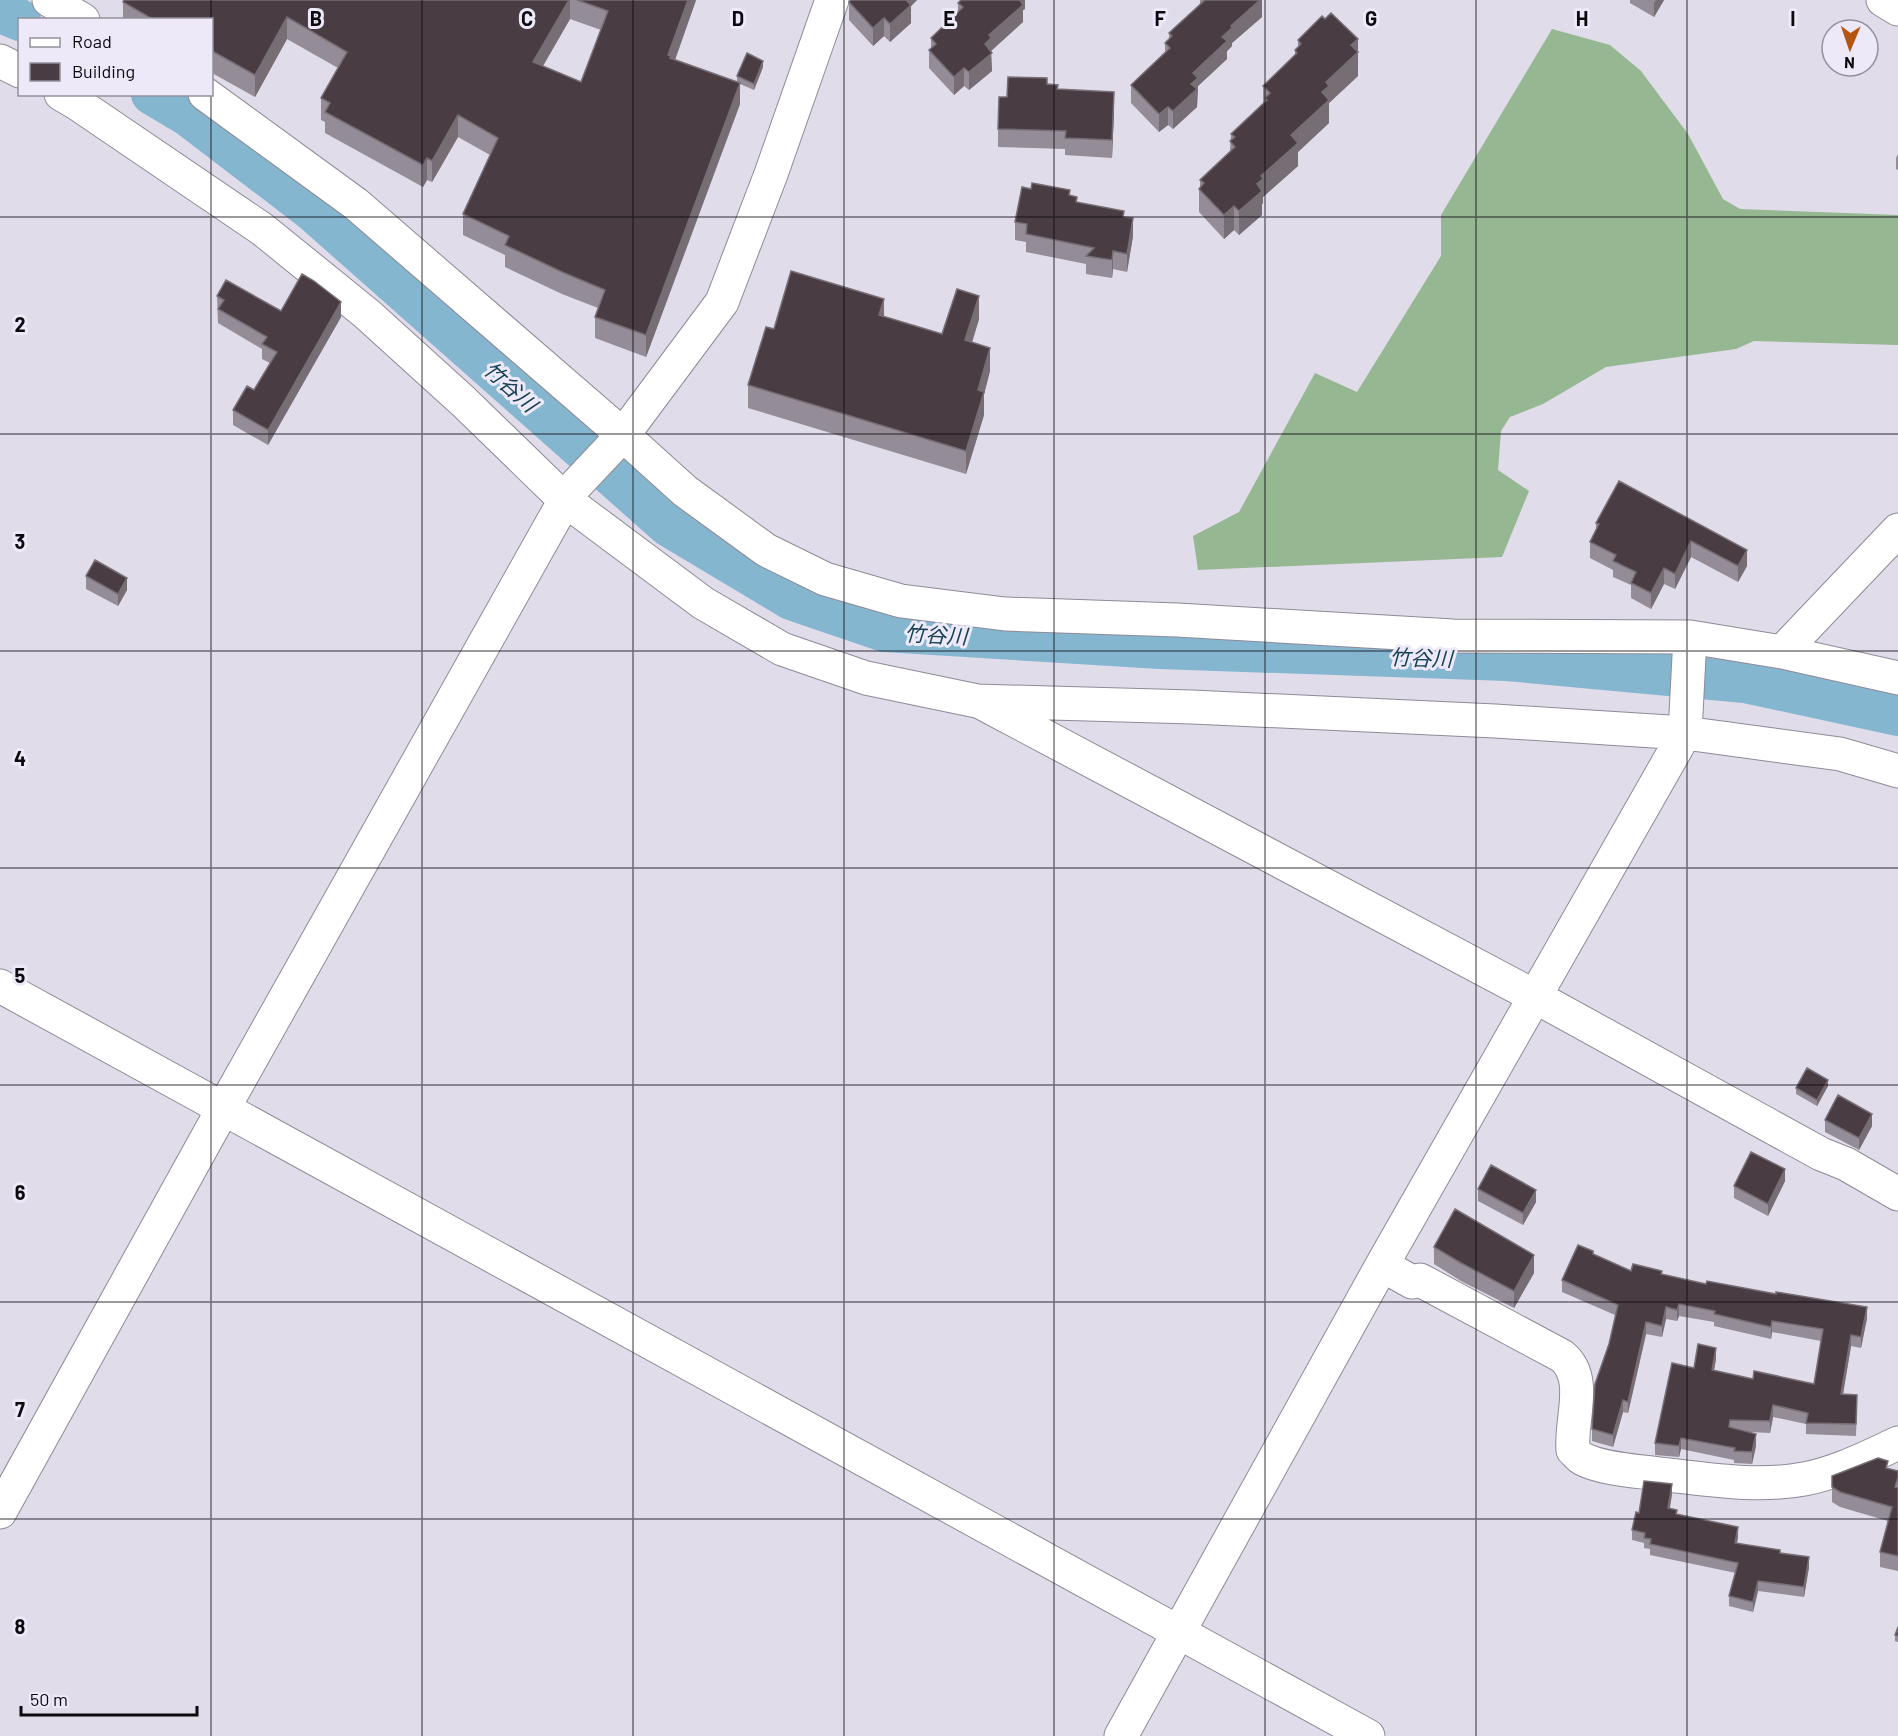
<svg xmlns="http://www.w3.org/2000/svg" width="1898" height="1736" viewBox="0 0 1898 1736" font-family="Barlow,'Noto Sans JP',sans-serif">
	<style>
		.forest { fill: #95b791 }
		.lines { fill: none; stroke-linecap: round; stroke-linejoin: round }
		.river { stroke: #84b6d0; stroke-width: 42 }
		.minor-casing { stroke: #8e8a97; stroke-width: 35 }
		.major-casing { stroke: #8e8a97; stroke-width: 35 }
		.minor { stroke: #fff; stroke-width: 33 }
		.major { stroke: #fff; stroke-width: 33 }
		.wall { fill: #948c96; fill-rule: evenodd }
		.shaded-wall { fill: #766d75 }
		.building { fill: #493d43; stroke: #766d75; stroke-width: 1.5 }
		.grid { fill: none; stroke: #0c0a0f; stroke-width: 1.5; stroke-opacity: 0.55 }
		.labels { text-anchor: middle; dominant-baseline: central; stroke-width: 6; stroke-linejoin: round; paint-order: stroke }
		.water-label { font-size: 21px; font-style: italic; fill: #164053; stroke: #ede9f8 }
		.grid-label { font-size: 20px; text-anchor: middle; font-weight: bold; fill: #0c0a0f; stroke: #ede9f8; stroke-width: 6; stroke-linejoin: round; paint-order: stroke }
	</style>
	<rect width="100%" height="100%" fill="#e0dcea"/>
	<!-- forest -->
	<path class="forest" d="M1552,29L1610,45L1641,71L1688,134L1723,199L1740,209L1898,215V345L1754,341L1736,349L1606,367L1543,404L1510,417L1501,431L1498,470L1529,491L1502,557L1198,570L1193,536L1239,512L1315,373L1357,392L1441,256V215Z"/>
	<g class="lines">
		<!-- river -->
		<path class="river" d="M0,12L20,20
			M152,94L189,116L312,210L669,526L791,599L885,631L1160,648L1507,660L1745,682L1898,715"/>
		<defs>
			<path id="minor" d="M49,0L83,20
				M0,61L20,71
				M61,94L78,104L262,229L367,314L464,402L565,500L703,603L782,649L866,678L977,701L1192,707L1495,721L1685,733L1840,754L1898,771
				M205,94L356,204L623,435L685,491L766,550L825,579L901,601L1005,614L1177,620L1453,636L1690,637L1782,652L1898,678
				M1782,652L1898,530
				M984,704L1534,996L1821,1154L1846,1164L1898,1194
				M0,986L1368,1736
				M1382,1265L1412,1282L1420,1280L1562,1356C1589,1378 1570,1420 1573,1450C1576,1453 1579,1457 1583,1459C1602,1469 1637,1471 1659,1474C1707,1479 1756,1488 1804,1479C1837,1473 1868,1457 1898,1443
				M0,1512L223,1109L565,500L574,487L623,435L722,302L771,174L832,0
				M1121,1736L1382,1265L1685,733L1690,637"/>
			<path id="major" d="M1883,0L1898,9"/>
		</defs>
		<!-- minor casing -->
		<use href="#minor" class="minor-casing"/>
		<!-- major casing -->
		<use href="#major" class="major-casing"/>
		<!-- minor -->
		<use href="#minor" class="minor"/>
		<!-- major -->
		<use href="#major" class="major"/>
	</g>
	<!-- wall -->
	<path class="wall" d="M124,0H696L675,60L737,82V76L763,67L754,90L740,84V104L646,357L595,338V317L598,308L562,294L505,267V255L463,235V214L490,155L458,137L432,182L427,180L423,187L325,133V122L321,120V98L338,68L287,39L255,97L212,73V20H123V2ZM570,19L601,30L581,82L543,66Z
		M851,0H917L911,6V23L890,42L884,36L873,46L849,20V2Z
		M1025,0V9L1023,10V22L991,51L992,71L969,90L964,86L954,95L929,68V50L931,49V38L958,12V3Z
		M1200,0H1262V17L1232,43V46L1227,51V59L1198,86L1197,107L1173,129L1168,125L1159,132L1131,103V85L1165,52V43L1169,39V33L1200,6Z
		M1630,0H1664L1654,17L1630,3Z
		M1325,19L1358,39V76L1329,103V123L1298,152V166L1263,197V203L1262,204V215L1239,235L1234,230L1224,239L1199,212V189L1200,187V180L1230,151L1231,134L1263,104V86L1295,55V50L1298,48V40Z
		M1047,84L1058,89L1114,110L1112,158L1065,155V149L998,147V129L1007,97Z
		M1898,154V170L1896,169V158Z
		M1070,195L1077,203L1124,217L1133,236L1127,272L1113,269L1112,278L1086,274V264L1026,252V242L1015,240V222Z
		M217,296L281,311L341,317L268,445L233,425V410L254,390L270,363L262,359V349L218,323Z
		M884,317L942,334L979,319L972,343L990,371L984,394V415L966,474L748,408V385L774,329Z
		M1619,481L1747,566L1738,582L1691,557L1675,589L1664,584L1651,609L1631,598V585L1613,577V570L1590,558V542L1596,529V523Z
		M86,576L127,590L118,606L86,589Z
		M1828,1086L1817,1106L1796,1094V1088Z
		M1825,1120L1872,1126L1859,1150L1825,1132Z
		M1785,1181L1768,1216L1734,1198V1186Z
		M1478,1189L1536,1202L1523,1225L1478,1201Z
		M1434,1247L1534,1273L1514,1308L1461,1281L1434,1264Z
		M1593,1254L1631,1271L1662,1275L1867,1318L1861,1348L1851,1346L1843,1394L1857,1406L1856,1436L1806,1434V1424L1773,1417L1770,1433L1750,1432L1756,1446L1752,1464L1734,1463V1460L1681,1449L1679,1457L1655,1455V1443L1694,1368L1716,1359L1714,1370L1753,1379L1814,1384L1821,1341L1772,1332L1771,1339L1714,1326V1322L1679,1316L1677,1321L1666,1319L1662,1337L1646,1334L1628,1413L1623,1412L1613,1447L1592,1441V1429L1609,1344L1615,1315L1562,1292V1280Z
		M1888,1469L1898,1471V1571L1880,1567V1552L1888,1521L1840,1507L1832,1502V1476Z
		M1672,1494L1670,1508L1677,1514L1738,1537L1737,1543L1780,1553L1809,1567L1804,1597L1758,1591L1753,1612L1729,1606V1596L1736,1573L1650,1555V1549L1644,1548V1543L1632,1540V1530L1639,1513Z
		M1898,1627V1642L1895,1641V1635Z"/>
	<!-- shaded-wall -->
	<path class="shaded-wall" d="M569,0H570V19L533,83V62Z
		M688,0H696L671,71L668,55Z
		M903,0H917L911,6V23L890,42V24Z
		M1017,0H1025V9L1023,10V22L991,51L992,71L969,90V72L989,35Z
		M1255,0H1262V17L1232,43V46L1227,51V59L1198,86L1197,107L1173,129V111L1193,73L1231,26Z
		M1656,0H1664L1654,17V3Z
		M287,17V39L255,97V75Z
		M884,18V36L873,46V28Z
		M1358,39V76L1329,103V123L1298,152V166L1263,197V203L1262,204V215L1239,235V211L1257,184L1261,176L1322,92L1326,82L1351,45Z
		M763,61V67L754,90V84Z
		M964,68V86L954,95V77Z
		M740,83V104L646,357V335Z
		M1114,92V110L1112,158V140Z
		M1168,107V125L1159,132V114Z
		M458,115V137L432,182V161Z
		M427,158V180L423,187V165Z
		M1234,206V230L1224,239V215Z
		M1133,218V236L1127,272V254Z
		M1113,251V269L1112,278V260Z
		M979,296V319L965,364V340Z
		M884,299V322L879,315Z
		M341,302V317L268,445V430Z
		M990,348V371L984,394V415L966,474V451L978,390Z
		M1691,541V557L1675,589V574Z
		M1747,550V566L1738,582V566Z
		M1664,568V584L1651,609V593Z
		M127,578V590L118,606V594Z
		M1828,1080V1086L1817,1106V1100Z
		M1872,1114V1126L1859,1150V1138Z
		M1785,1169V1181L1768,1216V1204Z
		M1536,1190V1202L1523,1225V1213Z
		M1534,1255V1273L1514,1308V1291Z
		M1679,1304V1316L1677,1321V1310Z
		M1666,1307V1319L1662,1337V1326Z
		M1867,1307V1318L1861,1348V1337Z
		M1772,1321V1332L1771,1339V1327Z
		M1646,1322V1334L1628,1413V1402Z
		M1851,1335V1346L1841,1406V1394Z
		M1716,1348V1359L1712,1381V1370Z
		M1623,1400V1412L1613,1447V1435Z
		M1773,1405V1417L1770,1433V1421Z
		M1756,1434V1446L1752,1464V1452Z
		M1681,1438V1449L1679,1457V1446Z
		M1672,1484V1494L1668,1518V1508Z
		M1738,1527V1537L1735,1553V1543Z
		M1809,1557V1567L1804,1597V1587Z
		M1758,1581V1591L1753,1612V1602Z"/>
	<!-- building -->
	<path class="building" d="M124,0H569L533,62L581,82L608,11L577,0H688L668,55L671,56L670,58L740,83L646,335L595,317L605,290L562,272L505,245L509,236L463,214L498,138L458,115L432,161L427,158L423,165L325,112L330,103L321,98L347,52L287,17L255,75L212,51V20H154L123,2Z
		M851,0H906L911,5L890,24L884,18L873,28L849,2Z
		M961,0H1020L1023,5L989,35L991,38L985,44L992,53L969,72L964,68L954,77L929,50L936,44L931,38L963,7L958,3Z
		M1205,0H1260L1231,26L1232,28L1222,37L1227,41L1193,73L1198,78L1191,84L1197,89L1173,111L1168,107L1159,114L1131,85L1170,48L1165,43L1172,36L1169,33Z
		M1331,13L1358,39L1351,45L1358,52L1326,82L1329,86L1322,92L1329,100L1291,135L1298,143L1261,176L1263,179L1257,184L1262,191L1239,211L1234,206L1224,215L1199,189L1204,183L1200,180L1235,147L1230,141L1235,137L1231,134L1267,100L1265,98L1270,93L1263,86L1297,53L1295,50L1301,44L1298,40L1322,16L1325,19Z
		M747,53L763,61L754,84L737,76Z
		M1008,77L1047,78V84L1058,85L1057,89L1114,92L1112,140L1065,138L1066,131L998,129L999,97H1007Z
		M1032,183L1070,190L1069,195L1077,197L1076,202L1124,211L1123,217L1133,218L1127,254L1113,251L1112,260L1086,256L1094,248L1026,234L1027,224L1015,222L1022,187L1031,189Z
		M791,271L884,299L879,315L942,334L957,289L979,296L965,340L990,348L978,390L984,392L966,451L748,385L766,327L774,329Z
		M302,274L314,281L341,302L268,430L233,410L247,386L254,390L277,352L262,344L267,337L218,309L224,300L217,296L226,280L281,311Z
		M1619,481L1747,550L1738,566L1691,541L1675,574L1664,568L1651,593L1631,583L1636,572L1613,561L1616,555L1590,542L1599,524L1596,523Z
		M95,560L127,578L118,594L86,576Z
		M1807,1068L1828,1080L1817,1100L1796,1088Z
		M1838,1095L1872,1114L1859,1138L1825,1120Z
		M1751,1152L1785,1169L1768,1204L1734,1186Z
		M1491,1165L1536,1190L1523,1213L1478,1189Z
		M1455,1209L1534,1255L1514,1291L1461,1263L1434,1247Z
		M1578,1245L1593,1251V1254L1631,1271L1633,1264L1662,1271L1661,1274L1706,1284L1707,1281L1776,1294V1292L1867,1307L1861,1337L1851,1335L1841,1394L1857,1395L1856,1424L1806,1423L1808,1413L1773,1405L1770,1421L1730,1420L1729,1427L1756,1434L1752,1452L1734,1451L1735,1448L1681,1438L1679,1446L1655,1443L1672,1363L1694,1368L1698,1344L1716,1348L1712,1370L1753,1379L1754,1371L1814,1384L1823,1329L1772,1321L1771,1327L1714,1314L1715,1311L1679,1304L1677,1310L1666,1307L1662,1326L1646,1322L1628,1402L1623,1400L1613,1435L1592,1429L1595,1384L1609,1344L1618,1305L1562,1280Z
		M1878,1458L1888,1461L1886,1468L1898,1471V1477L1895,1487L1898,1488V1556L1880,1552L1892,1507L1840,1492L1832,1487V1476Z
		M1644,1481L1672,1484L1668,1508L1677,1510L1676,1514L1738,1527L1735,1543L1780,1550V1553L1809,1557L1804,1587L1758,1581L1753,1602L1729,1596L1738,1563L1650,1544L1651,1539L1644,1538L1645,1533L1632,1530L1636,1512L1639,1513Z
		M1898,1627V1636L1895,1635Z"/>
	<!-- grid -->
	<path class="grid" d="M211,0V20M422,0V1736M633,0V1736M844,0V1736M1054,0V1736M1265,0V1736M1476,0V1736M1687,0V1736M211,94V1736M0,217H1898M0,434H1898M0,651H1898M0,868H1898M0,1085H1898M0,1302H1898M0,1519H1898"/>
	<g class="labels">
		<!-- water labels -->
		<g class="water-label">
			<text transform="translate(511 386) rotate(42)">竹谷川</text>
			<text transform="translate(936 634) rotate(3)">竹谷川</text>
			<text transform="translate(1421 657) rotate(2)">竹谷川</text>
		</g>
	</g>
	<g class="grid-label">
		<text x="316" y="26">B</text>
		<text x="527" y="26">C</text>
		<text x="738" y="26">D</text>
		<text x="949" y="26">E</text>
		<text x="1160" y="26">F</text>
		<text x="1371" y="26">G</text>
		<text x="1582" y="26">H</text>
		<text x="1793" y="26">I</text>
		<text x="20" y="332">2</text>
		<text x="20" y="549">3</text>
		<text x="20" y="766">4</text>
		<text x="20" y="983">5</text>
		<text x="20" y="1200">6</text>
		<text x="20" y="1417">7</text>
		<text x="20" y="1634">8</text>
	</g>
	<!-- legend -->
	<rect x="18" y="18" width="195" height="78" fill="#ede9f8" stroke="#93909b" stroke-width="1.5"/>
	<rect x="30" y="38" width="30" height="9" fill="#ffffff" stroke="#93909b" stroke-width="1.5"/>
	<text x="72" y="48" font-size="18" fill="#0c0a0f">Road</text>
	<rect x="30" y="63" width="30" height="18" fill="#493d43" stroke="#93909b" stroke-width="1.5"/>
	<text x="72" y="78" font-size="18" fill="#0c0a0f">Building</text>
	<!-- north arrow -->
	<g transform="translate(1850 48) rotate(182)"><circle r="28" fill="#ede9f8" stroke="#93909b" stroke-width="1.5"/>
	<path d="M0-4.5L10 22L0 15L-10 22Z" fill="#b55511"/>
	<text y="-9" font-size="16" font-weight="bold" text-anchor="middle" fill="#0c0a0f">N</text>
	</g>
	<!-- scale -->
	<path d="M21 1706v9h176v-9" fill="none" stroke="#0c0a0f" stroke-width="3"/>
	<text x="30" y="1706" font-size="18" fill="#0c0a0f" stroke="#ede9f8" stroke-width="4.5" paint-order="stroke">50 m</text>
</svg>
